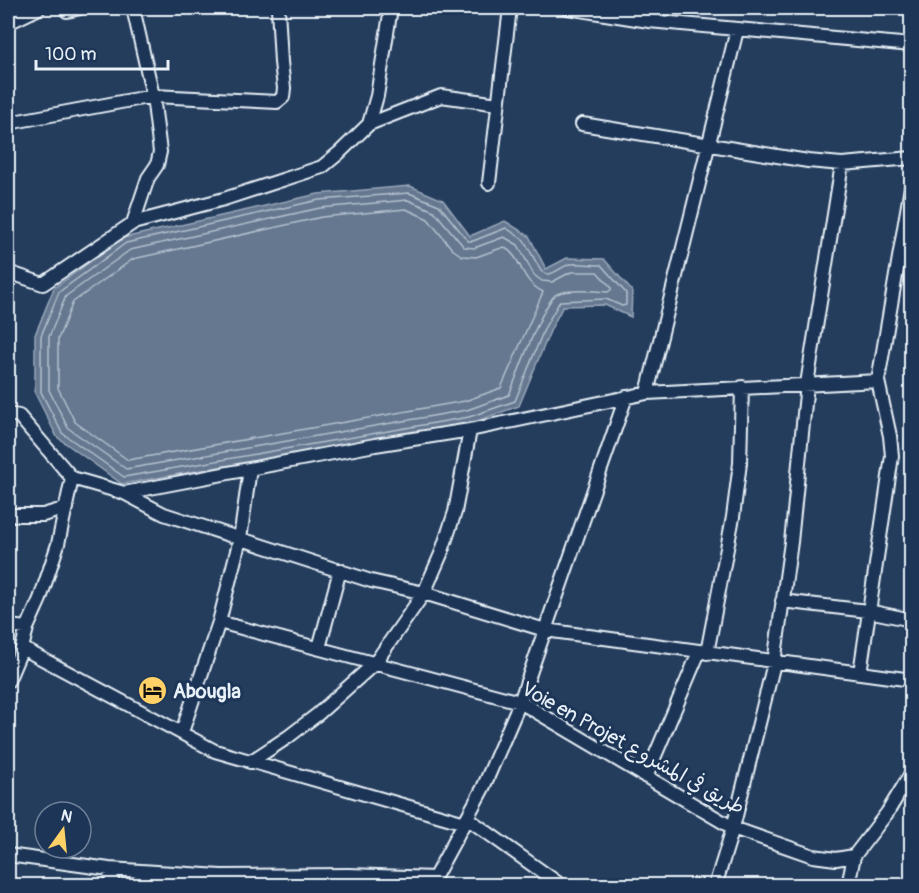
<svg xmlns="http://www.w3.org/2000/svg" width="919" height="893" viewBox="0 0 919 893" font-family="Pangolin,'Playpen Sans Arabic',sans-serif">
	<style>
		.water { fill: #657890; stroke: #99a8ba; stroke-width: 1.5 }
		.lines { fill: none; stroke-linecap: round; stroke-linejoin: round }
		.shore { stroke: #b4c1ce; stroke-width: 1.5 }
		.minor-casing { stroke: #e8f1f8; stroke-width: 16 }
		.minor { stroke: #1d3557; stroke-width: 12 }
		.labels { text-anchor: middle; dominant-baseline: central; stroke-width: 6; stroke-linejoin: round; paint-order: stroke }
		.poi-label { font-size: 20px; font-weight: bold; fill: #e8f1f8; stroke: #1d3557; text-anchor: start }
		.street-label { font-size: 20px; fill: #e8f1f8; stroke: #1d3557 }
	</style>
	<rect width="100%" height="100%" fill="#253d5d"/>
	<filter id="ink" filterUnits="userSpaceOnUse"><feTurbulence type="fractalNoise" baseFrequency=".0167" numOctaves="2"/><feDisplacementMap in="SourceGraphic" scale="12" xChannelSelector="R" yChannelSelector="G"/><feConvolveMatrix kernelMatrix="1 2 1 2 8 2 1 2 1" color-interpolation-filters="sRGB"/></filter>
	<g filter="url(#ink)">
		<!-- water -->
		<path class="water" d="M410,186L443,200L470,236L505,221L529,236L546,269L567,258L604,259L632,291L631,317L605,305L563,306L551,329L519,406L471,423L122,484L57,437L35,393V335L54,288L123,238L318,194Z"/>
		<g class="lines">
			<!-- shore -->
			<path class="shore" d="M409,193L439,205L468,241H473L506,228L524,240L541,271C551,280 560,266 571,264C581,263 592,265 601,265L626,293V305L622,306L606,299L560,301L545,327L515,401L469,417L124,477L62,433L41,392V336L59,292L126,243L319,200Z
				M408,200L434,211L464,247L474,248L504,237L518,245L534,275L542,281L552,282L571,272H597L611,287V290L608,292C597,291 566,289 557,294C543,301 517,377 509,395L467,410L126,469L68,428L49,390V337L66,296L130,250L320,208Z
				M406,209L428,219L452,249L462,256L476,257L504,247C524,259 518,279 543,292L501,388L465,401L128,460L75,422L58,388V339L73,302L133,259L322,217Z"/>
			<defs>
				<path id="minor" d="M67,8V11L80,8
					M568,8L649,21L912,45
					M8,23L39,8
					M8,123L153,96L277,102L283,97L284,88L281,62L278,8
					M369,124L377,96L391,8
					M582,124L808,161L842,164L912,158
					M489,183L510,8
					M133,223L148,178L157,165L160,152L153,96L133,8
					M8,272L43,284L133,223L224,199L322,167L339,153L369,124L441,96L498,104
					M647,393L737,30
					M8,414L19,416L72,478L124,493L164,514L371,581L424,593L545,630L912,680
					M124,493L375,445L470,430L647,393L878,381
					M8,515H43L67,508
					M782,601L868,611L912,620
					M219,622L520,702L733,828L813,856L836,859L854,856
					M8,626L27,628
					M22,648L215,751L465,823
					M319,648L340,570
					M707,653L733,517L740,463L742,387
					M860,673L892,456L890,436L878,381L912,181
					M8,681L22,648L27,628L40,599L58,544L72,478
					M182,732L219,622L240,539L250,469
					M250,762L288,737L318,714L375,663L424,593L441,554L455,512L470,430
					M646,777L699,652
					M467,818L562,886
					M8,855L109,869L221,876L349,875L435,878
					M109,869L114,886
					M430,886L483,788L520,702L626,397
					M715,886L733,828L774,663L791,542L807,384L842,164
					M848,886L854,856L887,813L912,772"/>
			</defs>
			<!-- minor casing -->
			<use href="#minor" class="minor-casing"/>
			<!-- minor -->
			<use href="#minor" class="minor"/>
		</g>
	</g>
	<!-- icons -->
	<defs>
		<symbol id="hotel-disc" viewBox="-11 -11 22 22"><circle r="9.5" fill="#ffd166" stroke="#1d3557"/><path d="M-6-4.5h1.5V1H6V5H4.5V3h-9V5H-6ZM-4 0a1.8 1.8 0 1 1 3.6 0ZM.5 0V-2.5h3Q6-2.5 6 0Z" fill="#111"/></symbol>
	</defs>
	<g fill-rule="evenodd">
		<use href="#hotel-disc" x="136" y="674" width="33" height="33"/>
	</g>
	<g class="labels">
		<!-- poi labels -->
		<g class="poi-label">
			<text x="173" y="691">Abougla</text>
		</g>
		<!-- street labels -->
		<g class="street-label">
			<text transform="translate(633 748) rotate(29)">Voie en Projet طريق في المشروع</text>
		</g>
	</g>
	<!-- margin -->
	<rect width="919" height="893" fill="none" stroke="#1d3557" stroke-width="30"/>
	<rect x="15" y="15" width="889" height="863" fill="none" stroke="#e8f1f8" stroke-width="2" filter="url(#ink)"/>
	<!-- north arrow -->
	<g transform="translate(63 830) rotate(15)"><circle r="28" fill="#1d3557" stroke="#6e8097" stroke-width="1.5"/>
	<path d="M0-4.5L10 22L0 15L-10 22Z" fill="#ffd166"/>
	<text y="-9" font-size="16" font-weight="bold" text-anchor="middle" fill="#e8f1f8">N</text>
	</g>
	<!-- scale -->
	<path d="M36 60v9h132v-9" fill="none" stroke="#e8f1f8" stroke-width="3"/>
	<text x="45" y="60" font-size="18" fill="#e8f1f8" stroke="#1d3557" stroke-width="4.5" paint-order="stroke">100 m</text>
</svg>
